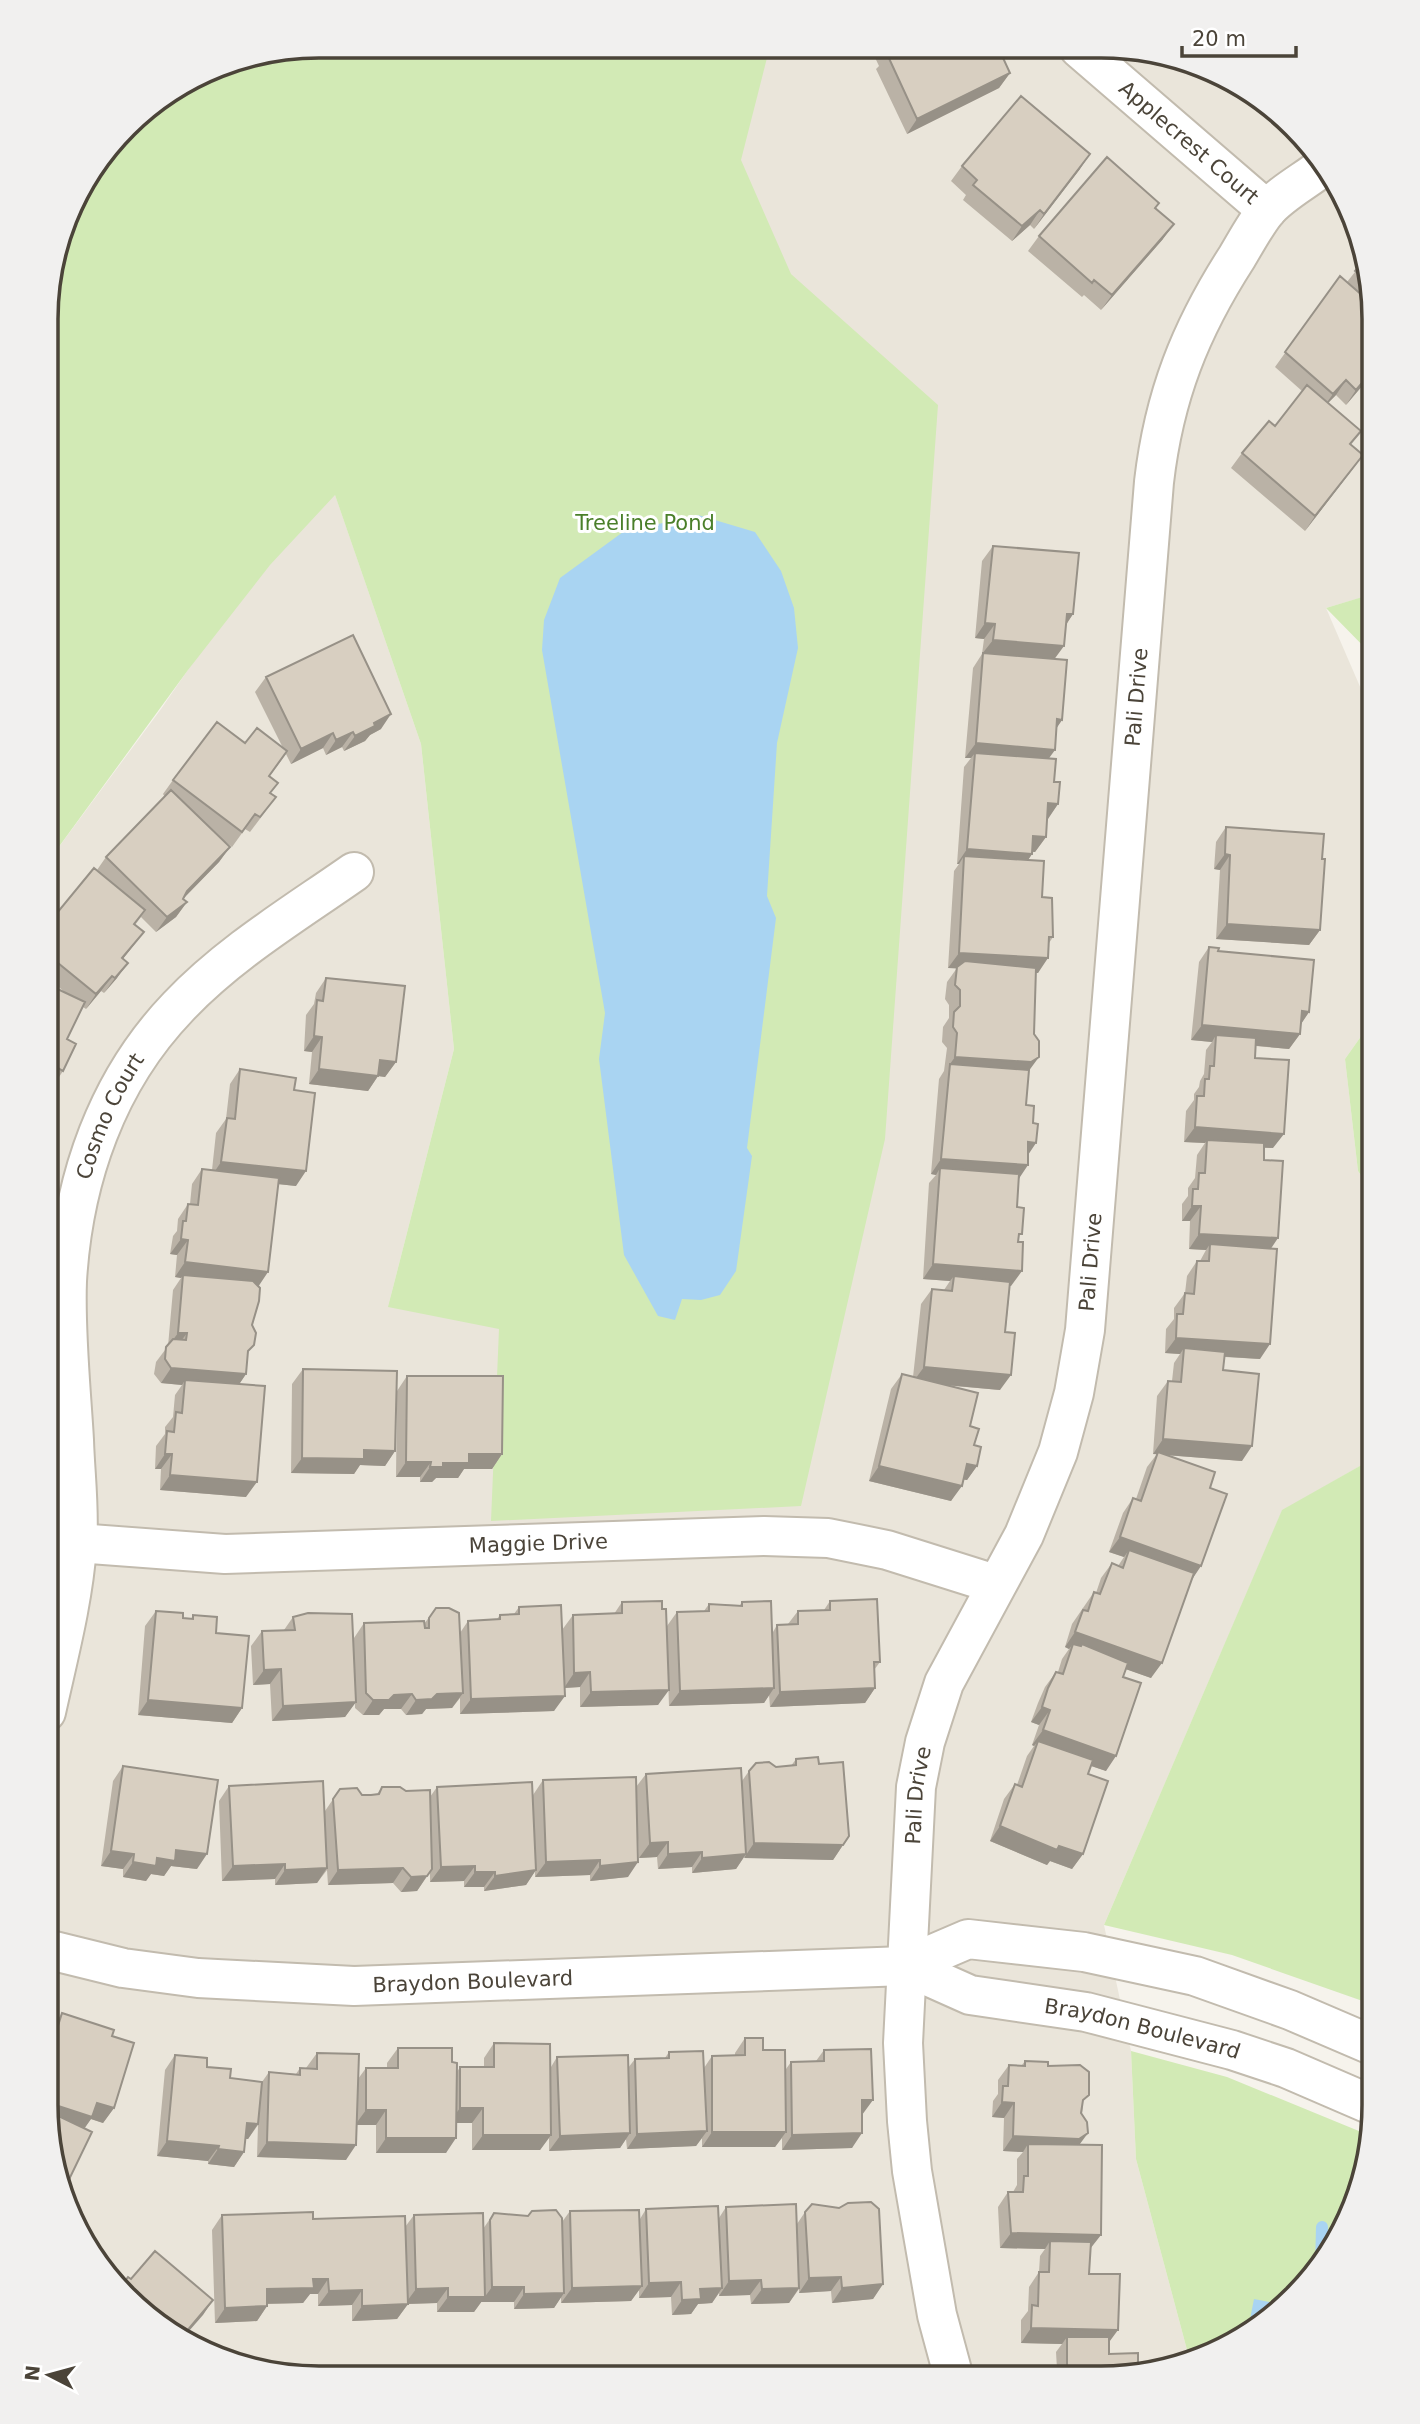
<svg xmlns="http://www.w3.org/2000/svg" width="1420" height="2424" viewBox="0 0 1420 2424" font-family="'DejaVu Sans',sans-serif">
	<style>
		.residential { fill: #eae5da }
		.green { fill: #d2eab5 }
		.water { fill: #a9d4f2 }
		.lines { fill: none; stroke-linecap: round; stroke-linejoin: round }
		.stream { stroke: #a9d4f2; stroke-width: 12 }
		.minor-casing { stroke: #c2bbae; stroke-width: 42 }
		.minor { stroke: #fff; stroke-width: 38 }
		.wall { fill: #bab2a6 }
		.shaded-wall { fill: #979187 }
		.building { fill: #d8cfc1; stroke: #979187; stroke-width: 2 }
		.labels { text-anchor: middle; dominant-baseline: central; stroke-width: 6; stroke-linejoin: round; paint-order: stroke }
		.street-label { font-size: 21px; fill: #4b4439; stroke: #fff }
		.park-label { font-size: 21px; fill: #4a7f2a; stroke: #fff }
		.rim { fill: none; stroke: #4b4439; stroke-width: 3.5 }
	</style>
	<rect width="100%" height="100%" fill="#f6f3ec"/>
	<!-- residential -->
	<path class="residential" d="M772,47L1137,48L1206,66L1268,102L1318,153L1354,214L1374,319V577L1370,595L1326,608L1374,719V1018L1345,1059L1358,1171L1374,1194V1458L1282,1511L1104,1925L1131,2051L1136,2159L1190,2361L1102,2378L283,2376L214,2358L153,2322L102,2272L66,2210L46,2105L47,863L161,709L298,510L332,486L421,744L454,1049L388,1307L698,192L745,68Z"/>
	<!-- green -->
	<path class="green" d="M319,46L772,47L769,50L741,160L791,274L938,405L885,1139L801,1506L491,1521L499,1329L388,1307L454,1049L421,744L335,495L270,565L188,670L47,863L48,283L74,197L138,114L214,66Z
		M1374,577V657L1326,608L1369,595Z
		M1374,1018V1194L1358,1171L1345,1059Z
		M1374,1458V2005L1232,1955L1104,1925L1282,1510Z
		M1131,2051L1227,2077L1371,2136C1366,2159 1363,2186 1354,2209C1331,2271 1256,2348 1190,2361L1136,2159Z"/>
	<!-- water -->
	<path class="water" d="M698,515L755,532L781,571L794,608L798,648L777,743L767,896L776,918L747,1148L752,1156L736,1271L720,1295L701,1300L682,1299L675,1320L658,1316L624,1255L599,1059L605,1013L542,650L544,620L560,578L623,532Z
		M1254,2299L1284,2305L1267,2322L1247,2334Z"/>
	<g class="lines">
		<!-- stream -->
		<path class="stream" d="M1321,2267L1322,2227"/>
		<defs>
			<g id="minor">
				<path id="s1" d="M1079,48L1267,210"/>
				<path id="s2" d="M77,1543L225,1554L764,1536L828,1538L887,1550L995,1584"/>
				<path id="s3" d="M46,1712C58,1657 73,1602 77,1546C80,1511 75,1474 74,1440C71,1388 65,1333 67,1281C73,1179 107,1081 178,1007C229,953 294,914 354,872"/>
				<path id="s4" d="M46,1949L123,1968L198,1978L354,1986L905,1966L968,1939L1084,1952L1195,1976L1290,2010L1374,2046"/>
				<path id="s5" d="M905,1966L970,1995L1086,2012L1232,2050L1286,2068L1374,2106"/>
				<path id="s6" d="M954,2378L937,2315L912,2171L907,2121L903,2043L916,1787L925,1742L944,1683L1024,1535L1058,1452L1074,1393L1085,1330L1154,482C1164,396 1190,330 1237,257C1246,242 1255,225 1266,211C1281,193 1307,180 1325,165"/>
			</g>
		</defs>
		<!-- minor casing -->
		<use href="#minor" class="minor-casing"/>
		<!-- minor -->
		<use href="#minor" class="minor"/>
	</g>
	<!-- wall -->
	<path class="wall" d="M870,47H998L1010,73L999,88L907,134L876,69L879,66Z
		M1235,83L1268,102L1276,111L1272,115L1255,101L1251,106L1240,97L1245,91Z
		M962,166L1080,169L1034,229L1030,225L1012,241L963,200L966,195L951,181Z
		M1159,203L1156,208L1163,239L1101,310L1084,295L1082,297L1028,251L1039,236Z
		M1363,262L1375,319L1374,372L1346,405L1336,395L1328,403L1351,445L1363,455L1305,531L1231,468L1242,453L1275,426L1302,391L1275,367L1340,276L1347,282Z
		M993,546L1073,614L1066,625L1054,659L1062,720L1056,728L1049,758L1058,804L1047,819L1046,837L1035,852L1032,851V854L1028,860L1042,897L1053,937L1049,943L1038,973H1035L1026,1105L1028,1154L1019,1179L1017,1207L1018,1239L1011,1286H1010L1000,1390L943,1385L970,1426L977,1466L967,1480H963L951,1501L869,1481L891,1389L902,1374L913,1377L921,1304L932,1289L944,1290L950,1281L923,1279L929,1183L936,1175L931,1174L939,1079L944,1071L947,1048L942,1042L943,1027L949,1018V1005L945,999L947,982L957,968H948L954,871L959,864H957L964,767L971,758H965L973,668L982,654L984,639L975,638L982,561Z
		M266,677L381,729L370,735L365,741L344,751L342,747L326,755L323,748L291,764L286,754L269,777L271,793L265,812L250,832L245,829L232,847L219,837L230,847L219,862L183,899L187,902L176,917L156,932L141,917L135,925L133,946L123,959L117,978L104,993L101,991L86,1009L83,1007L67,1039L63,1071L53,1086L50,1084L47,1091V984L67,994L47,977V925L97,870L106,857L165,797L163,794L173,780L245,743L283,748L255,692Z
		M1226,827L1322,859L1320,930L1309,945L1216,939L1220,870L1214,869L1216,842Z
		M1209,947L1218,951L1309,1012L1301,1024L1300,1034L1289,1049L1256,1046L1255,1058L1273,1148H1264V1160L1271,1248L1260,1359L1225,1357L1223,1370L1242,1461L1165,1455L1210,1488L1191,1581L1151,1678L1126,1669L1123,1677L1106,1771L1091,1766L1088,1774L1083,1854L1072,1869L1050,1861L1047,1865L990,1841L1004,1799L1015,1784L1017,1785L1027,1756L1034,1746L1032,1745L1039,1725L1031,1722L1038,1703L1045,1687L1056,1672H1058L1062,1659L1069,1649L1065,1647L1072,1624L1094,1592L1096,1593L1101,1578L1112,1563L1118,1566L1124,1557L1109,1552L1123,1513L1133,1498L1136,1499L1147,1467L1157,1454H1153L1157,1396L1168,1381H1172L1174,1363L1180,1354L1165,1353L1166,1329L1174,1319V1308L1185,1293L1187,1276L1197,1261H1200L1206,1250L1189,1249L1190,1221H1182V1204L1188,1196V1188L1195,1178L1197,1155L1205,1143L1184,1142L1186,1111L1194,1100V1094L1199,1087L1200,1081L1204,1074L1206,1050L1212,1042L1191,1040L1199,962Z
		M326,978L396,1062L385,1077L378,1076L368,1091L309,1084L312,1052L304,1051L306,1015L314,1004L316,993Z
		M240,1069L294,1090L296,1186L278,1184L258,1286L248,1354L246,1374L239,1384L246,1497L160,1490L161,1469H155L156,1446L165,1434V1427L173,1417L175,1395L182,1385L161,1383L154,1374L156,1362L168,1346L173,1290L181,1278L175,1277L177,1255L170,1254L173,1236L177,1231L178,1219L188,1204H190L192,1184L202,1169L212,1170L216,1133L226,1119L230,1084Z
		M303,1369L395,1451L385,1466L360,1465L354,1474L291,1473L292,1384Z
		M407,1376L502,1454L492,1469H464L458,1478H436L432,1482H420V1477H396L397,1391Z
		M830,1601L880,1662L874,1670L875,1688L865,1703L770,1707L769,1695L764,1703L669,1706L668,1677L658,1705L580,1707V1687L564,1688L554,1711L460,1714V1698L452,1708L426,1709L422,1714L406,1715L401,1709H384L379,1715H363L355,1708V1703L345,1717L272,1721L270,1684L253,1685L251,1646L262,1631L284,1630L293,1617L354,1675V1638L364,1623L424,1624L436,1608L460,1633L468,1621L497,1619L500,1615L514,1614L519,1607L562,1630L573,1615L614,1614L622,1602L662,1609L667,1626L677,1612L704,1611L709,1604L740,1605L742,1602L773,1632L777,1625L788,1624L798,1611L824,1610Z
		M156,1611L183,1618L191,1619L193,1615L216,1633L242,1708L232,1723L138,1715L145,1626Z
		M796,1759L819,1764L843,1845L833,1860L744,1857L736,1869L692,1873V1867L658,1869L657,1857L639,1858L637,1818L628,1877L590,1881V1875L535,1877V1871L526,1885L484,1891V1887H464V1881L430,1882V1872L417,1891L401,1892L393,1883L328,1885L327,1870L317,1883L275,1885V1879L222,1881L219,1801L229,1786L325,1811L340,1789L362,1795L377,1794L382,1787L430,1797L437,1787L533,1795L543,1780L636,1787L646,1774L742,1781L749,1771L791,1766Z
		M123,1766L197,1869L171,1866L164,1876L151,1874L146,1881L123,1877V1869L101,1866L113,1781Z
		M62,2013L112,2036L114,2108L103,2123L91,2119L84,2128L46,2105V2047L52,2028Z
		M745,2038L763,2050L786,2069L791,2062L816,2061L824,2050L862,2115L852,2148L782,2150V2138L775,2147H702V2138L696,2146L627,2149L626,2139L620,2148L549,2151V2138L540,2150H472V2123H456L446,2153H376V2125H357L346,2160L257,2157L258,2125L248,2139H245L244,2152L234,2167L208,2164V2161L157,2156L165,2070L175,2055L207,2067L230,2078L262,2082L269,2072L296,2074L300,2068H306L317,2053L358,2079L366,2068H387V2063L398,2048L452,2062L457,2072L460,2067H484V2058L494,2043L551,2067L557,2057L628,2068L635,2059L665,2058L669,2052L704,2068L712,2056H735V2053Z
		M1025,2061L1048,2066L1083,2104L1079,2145L1090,2249L1089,2274L1109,2343L1102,2378H1042L1048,2369H1057L1056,2352L1062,2344L1021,2343V2320L1028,2311L1029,2287L1039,2272L1040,2256L1045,2249L1000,2248L998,2207L1008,2192H1013L1017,2185V2159L1023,2152L1003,2151L1004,2118L992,2117L993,2101L998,2094V2080L1009,2065H1022Z
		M726,2207L797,2224L805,2212L883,2284L873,2299L832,2303L831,2291L799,2293V2289L789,2303L751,2304L750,2295L719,2296V2293L712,2303L698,2304L691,2314L672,2315L671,2297L639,2298V2290L631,2301L561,2303V2297L554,2308L514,2309V2302H481L474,2312H437V2303L408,2304L397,2319L352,2321V2305L318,2306V2294H310L303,2303L267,2304V2306L257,2321L215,2323L212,2230L222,2215L313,2219L405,2227L414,2215L483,2229L494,2213L562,2222L570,2211L640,2219L646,2209L719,2218Z"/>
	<!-- shaded-wall -->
	<path class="shaded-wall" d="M1010,73L999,88L907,134L917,119Z
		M1090,154L1080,169L1034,229L1044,214Z
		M1040,210L1030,225L1012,241L1022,226Z
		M1174,224L1163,239L1101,310L1112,295Z
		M1374,369V372L1346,405L1356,390Z
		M1346,380L1336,395L1322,409L1333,394Z
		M1363,455L1352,470L1305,531L1315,516Z
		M1067,614H1073L1063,629Z
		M985,623L995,624L984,639L975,638Z
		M993,640L1064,646L1053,661L982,654Z
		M391,714L381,729L370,735L365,741L344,751L355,736L374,723Z
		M1057,719L1062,720L1052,735Z
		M353,732L342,747L326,755L336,740Z
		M333,733L323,748L291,764L301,749Z
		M976,743L1055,750L1044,765L975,753L971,758H965Z
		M1048,803L1058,804L1048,819L1038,818Z
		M1033,836L1046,837L1035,852L1023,851Z
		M230,847L219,862L176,906L187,891Z
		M967,849L1032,854L1022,869L964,856L959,864H957Z
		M1225,854L1230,855L1220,870L1214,869Z
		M187,902L176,917L156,932L167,917Z
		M1227,924L1320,930L1309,945L1216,939Z
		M144,932L133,946L111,973L122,958Z
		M959,953L1048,958L1038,973L948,968Z
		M128,963L117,978L104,993L115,978Z
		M112,976L101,991L86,1009L96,994Z
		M1302,1011L1309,1012L1299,1027Z
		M1202,1025L1300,1034L1289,1049L1216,1042V1035L1212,1042L1191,1040Z
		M314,1036L322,1037L312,1052L304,1051Z
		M955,1057H1039L1028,1072L950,1064Z
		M380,1060L396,1062L385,1077L378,1076L368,1091L309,1084L319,1069Z
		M1195,1127L1284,1134L1273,1148L1207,1144V1140L1205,1143L1184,1142Z
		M1028,1142L1036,1143L1026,1158Z
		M941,1159L1028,1165L1018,1180L940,1168L936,1175L931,1174Z
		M221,1162L306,1171L296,1186L211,1177Z
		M1192,1206H1201L1190,1221H1182Z
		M1199,1234L1278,1238L1268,1253L1210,1244L1206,1250L1189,1249Z
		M181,1239L188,1240L177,1255L170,1254Z
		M185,1262L268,1272L258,1287L183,1275L181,1278L175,1277Z
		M933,1264L1022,1271L1011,1286L954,1281V1276L950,1281L923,1279Z
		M178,1333H187L176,1348H167Z
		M1176,1338L1270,1344L1260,1359L1184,1354V1348L1180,1354L1165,1353Z
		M924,1367L1011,1375L1000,1390L913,1382Z
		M171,1368L246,1374L236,1389L185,1380L182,1385L161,1383Z
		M1163,1439L1252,1446L1242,1461L1153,1454Z
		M364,1450L395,1451L385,1466L360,1465L354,1474L291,1473L302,1458Z
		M165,1454H172L161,1469H155Z
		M469,1454H502L492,1469H464L458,1478H436L432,1482H420L430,1467Z
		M406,1462H431L420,1477H396Z
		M967,1464L977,1466L967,1480L957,1478Z
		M879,1466L962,1486L951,1501L869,1481Z
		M170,1475L257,1482L246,1497L160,1490Z
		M1120,1537L1201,1566L1191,1581L1129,1550L1124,1557L1109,1552Z
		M1075,1632L1162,1663L1151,1678L1077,1652L1082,1644L1076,1651L1073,1644L1069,1649L1065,1647Z
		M281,1669L270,1684L253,1685L264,1670Z
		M590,1672L580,1687L564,1688L574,1673Z
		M774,1688L764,1703L669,1706L680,1691Z
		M875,1688L865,1703L770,1707L780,1692Z
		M669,1690L658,1705L580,1707L591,1692Z
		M463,1693L452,1708L426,1709L422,1714L406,1715L416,1700L437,1694Z
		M412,1694L401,1709H384L379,1715H363L373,1700L394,1695Z
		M565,1696L554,1711L460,1714L471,1699Z
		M148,1700L242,1708L232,1723L138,1715Z
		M356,1702L345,1717L272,1721L283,1706Z
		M1042,1707L1050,1710L1039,1725L1031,1722Z
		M1043,1730L1116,1756L1106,1771L1036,1747L1038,1741L1034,1746L1032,1745Z
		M1000,1826L1083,1854L1072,1869L1050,1861L1047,1865L990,1841Z
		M668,1842L657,1857L639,1858L650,1843Z
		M754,1843L843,1845L833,1860L744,1858Z
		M176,1850L207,1854L197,1869L171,1866L164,1876L151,1874L146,1881L123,1877L133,1862L157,1858Z
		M111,1851L134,1854L123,1869L101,1866Z
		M702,1852L692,1867L658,1869L668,1854Z
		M746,1854L736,1869L692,1873L702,1858Z
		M600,1860L590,1875L535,1877L546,1862Z
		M638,1862L628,1877L590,1881L600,1866Z
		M285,1864L275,1879L222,1881L233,1866Z
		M475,1866L464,1881L430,1882L441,1867Z
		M327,1868L317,1883L275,1885L285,1870Z
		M403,1868L393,1883L328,1885L338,1870Z
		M536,1870L526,1885L484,1891L495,1876Z
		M475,1872H495L484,1887H464Z
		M427,1876L417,1891L401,1892L411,1877Z
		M46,2064L52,2066L46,2075Z
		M862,2100H873L862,2115Z
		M46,2102L97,2103L114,2108L103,2123L91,2119L82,2132L49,2121Z
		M1002,2102L1014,2103L1004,2118L992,2117Z
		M460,2108H483L472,2123H449Z
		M366,2110H386L376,2125H355Z
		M247,2123L258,2124L248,2139L236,2138Z
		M707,2131L696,2146L627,2149L637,2134Z
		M712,2132H786L775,2147H702Z
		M630,2133L620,2148L549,2151L560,2136Z
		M862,2133L852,2148L782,2150L792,2135Z
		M1088,2133L1077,2148L1028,2144L1023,2152L1003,2151L1013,2136Z
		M483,2135H551L540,2150H472Z
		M386,2138H456L446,2153H376Z
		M167,2141L219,2146L208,2161L157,2156Z
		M267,2142L356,2145L346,2160L257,2157Z
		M218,2149L244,2152L234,2167L208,2164Z
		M1011,2233L1101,2235L1090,2249L1050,2241L1045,2249L1000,2248Z
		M841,2277L831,2291L799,2293L809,2278Z
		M313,2279H328L318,2294H310L303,2303L256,2304L267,2289Z
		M761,2280L750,2295L719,2296L729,2281Z
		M681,2282L671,2297L639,2298L649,2283Z
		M883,2284L873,2299L832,2303L842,2288Z
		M642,2286L631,2301L561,2303L572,2288Z
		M492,2287H524L514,2302H481Z
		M448,2288L437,2303L405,2304L416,2289Z
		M722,2288L712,2303L698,2304L691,2314L672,2315L682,2300L700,2289Z
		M799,2288L789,2303L751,2304L762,2289Z
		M362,2290L352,2305L318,2306L329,2291Z
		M564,2293L554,2308L514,2309L524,2294Z
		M448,2297H485L474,2312H437Z
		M213,2300L203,2315L182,2339L181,2338Z
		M408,2304L397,2319L352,2321L362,2306Z
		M267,2306L257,2321L215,2323L225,2308Z
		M1031,2328L1118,2330L1107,2345L1067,2337L1062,2344L1021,2343Z"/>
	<!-- building -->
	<path class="building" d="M888,47H998L1010,73L917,119L887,54L890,53Z
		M1021,96L1090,154L1044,214L1040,210L1022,226L973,185L977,180L962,166Z
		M1107,157L1159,203L1155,208L1174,224L1112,295L1094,280L1092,283L1039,236Z
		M1363,262L1367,281L1355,271Z
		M1340,276L1371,303L1375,319L1374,369L1356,390L1346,380L1333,394L1285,352Z
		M1307,385L1361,431L1350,444L1363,455L1315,516L1242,453L1269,421L1275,426Z
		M993,546L1079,553L1073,614H1067L1064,646L993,640L995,624L985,623Z
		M353,635L391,714L374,723L375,726L355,736L353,732L336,740L333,733L301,749L266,677Z
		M983,653L1067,660L1062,720L1057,719L1055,750L976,743Z
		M217,722L245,743L257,728L287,751L269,776L278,783L270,793L276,797L260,817L255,814L242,832L173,780Z
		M975,753L1056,759L1054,782H1060L1058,804L1048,803L1046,837L1033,836L1032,854L967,849Z
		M171,790L230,847L187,891L183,899L187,902L167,917L106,857Z
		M1226,827L1324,834L1322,859H1325L1320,930L1227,924L1230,855L1225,854Z
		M964,856L1044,861L1042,897L1052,898L1053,937H1049L1048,958L959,953Z
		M94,868L145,910L134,924L144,932L122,958L128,963L115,978L112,976L96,994L47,954V925Z
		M1209,947L1219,948L1218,951L1314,960L1309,1012L1302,1011L1300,1034L1202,1025Z
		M965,961L1036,968L1034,1034L1039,1041V1057L1031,1062L955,1057L957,1033L953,1027L954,1012L960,1006V990L955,985L957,967Z
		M326,978L405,986L396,1062L380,1060L378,1076L319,1069L322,1037L314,1036L317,1000L323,1001Z
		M47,984L85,1002L67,1039L76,1044L63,1071L58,1068L48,1089L47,1088Z
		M1216,1035L1256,1038L1255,1058L1289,1060L1284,1134L1195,1127L1197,1096H1204L1205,1079H1209L1210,1066H1214Z
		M950,1064L1029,1070L1026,1105L1034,1106L1033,1123L1038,1124L1036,1143L1028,1142V1165L941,1159Z
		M240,1069L296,1078L294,1090L315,1093L306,1171L221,1162L227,1118L235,1119Z
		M1207,1140L1264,1143V1160L1283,1161L1278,1238L1199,1234L1201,1206H1192L1193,1189H1198L1199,1173H1205Z
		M940,1168L1019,1174L1017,1207L1024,1208L1022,1234H1019L1018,1242H1023L1022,1271L933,1264Z
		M202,1169L279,1178L268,1272L185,1262L188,1240L181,1239L183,1221H186L188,1204L198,1205Z
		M1210,1244L1277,1249L1270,1344L1176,1338L1177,1314H1183L1185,1293L1194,1294L1197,1261H1209Z
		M183,1275L253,1281L260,1288L259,1301L252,1325L256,1333L254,1345L248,1351L246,1374L171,1368L165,1359L166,1347L173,1339L186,1340L187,1333H178Z
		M954,1276L1010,1282L1005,1332L1015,1333L1011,1375L924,1367L932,1289L952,1291Z
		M1184,1348L1225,1352L1223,1370L1259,1374L1252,1446L1163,1439L1168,1381L1181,1382Z
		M303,1369L397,1371L395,1451L364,1450V1459L302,1458Z
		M902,1374L978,1393L970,1426L979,1429L974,1445L981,1447L977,1466L967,1464L962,1486L879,1466Z
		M407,1376H503L502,1454H469V1463H443V1467H430L431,1462H406Z
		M185,1380L265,1386L257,1482L170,1475L172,1454H165L167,1431L174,1432L176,1412L182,1413Z
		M1158,1452L1215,1472L1210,1488L1227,1494L1201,1566L1120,1537L1133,1498L1141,1501Z
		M1129,1550L1194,1573L1162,1663L1075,1632L1083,1610L1088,1611L1094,1592L1100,1594L1112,1563L1123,1568Z
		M877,1599L880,1662H874L875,1688L780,1692L777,1625L798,1624V1611L830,1610V1601Z
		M662,1601V1609H666L669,1690L591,1692L590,1672L574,1673L573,1615L622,1613V1602Z
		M771,1601L774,1688L680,1691L677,1612L709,1611V1604L742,1606V1602Z
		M561,1605L565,1696L471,1699L468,1621L500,1619V1615L519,1614V1607Z
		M436,1608H449L459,1613L463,1693L437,1694L432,1699L416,1700L412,1694L394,1695L389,1700H373L366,1693L364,1623L424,1621L425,1628H429V1618Z
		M156,1611L183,1613V1618L193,1619V1615L217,1617L216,1633L249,1636L242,1708L148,1700Z
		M308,1613L352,1614L356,1702L283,1706L281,1669L264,1670L262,1631L295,1630L293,1617Z
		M1073,1644L1081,1646L1082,1644L1128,1663L1123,1677L1141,1683L1116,1756L1043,1730L1050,1710L1042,1707L1048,1688L1056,1672L1063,1674Z
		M1038,1741L1093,1760L1088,1774L1108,1781L1083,1854L1059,1846L1057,1850L1000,1826L1015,1784L1022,1787Z
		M818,1757L819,1764L843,1762L849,1836L843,1845L754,1843L749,1771L756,1763L769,1762L776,1767L796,1765V1759Z
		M123,1766L218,1780L207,1854L176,1850L175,1861L157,1858L156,1866L133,1862L134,1854L111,1851Z
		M741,1768L746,1854L702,1858V1852L668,1854V1842L650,1843L646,1774Z
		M636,1777L638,1862L600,1866V1860L546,1862L543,1780Z
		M323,1781L327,1868L285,1870V1864L233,1866L229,1786Z
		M532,1782L536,1870L495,1876V1872H475V1866L441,1867L437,1787Z
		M382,1787H400L406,1791L430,1790L432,1869L427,1876L411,1877L403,1868L338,1870L333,1799L340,1789L357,1788L362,1795H371L379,1794Z
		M62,2013L114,2030L112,2036L134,2043L114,2108L97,2103L92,2117L46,2102V2085L52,2066L46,2064Z
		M745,2038H763V2050H785L786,2132H712V2056L745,2055Z
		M494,2043L550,2044L551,2135H483V2108H460V2067H494Z
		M398,2048H452V2062L457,2063L456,2138H386V2110H366V2068H398Z
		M871,2049L873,2100H862V2133L792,2135L791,2062L824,2061V2050Z
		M703,2051L707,2131L637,2134L635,2059L669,2058V2052Z
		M317,2053L359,2054L356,2145L267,2142L269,2072L300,2075V2068L317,2069Z
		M175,2055L207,2058V2067L231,2069L230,2078L262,2082L258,2124L247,2123L244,2152L218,2149L219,2146L167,2141Z
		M628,2055L630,2133L560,2136L557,2057Z
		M1025,2061L1048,2062V2066L1080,2065L1089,2072V2095L1083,2100L1081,2113L1087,2122L1088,2133L1079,2139L1013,2136L1014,2103L1002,2102L1003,2086H1008L1009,2065L1025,2066Z
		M46,2110L92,2132L63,2192Z
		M1028,2144L1102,2145L1101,2235L1011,2233L1008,2192H1023L1024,2176H1028Z
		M871,2202L879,2209L883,2284L842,2288L841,2277L809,2278L805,2212L812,2204L839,2208L848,2203Z
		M796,2204L799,2288L762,2289L761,2280L729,2281L726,2207Z
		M718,2206L722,2288L700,2289L701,2299L682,2300L681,2282L649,2283L646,2209Z
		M556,2210L562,2218L564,2293L524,2294V2287H492L490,2220L494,2213L528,2216L532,2211Z
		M639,2210L642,2286L572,2288L570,2211Z
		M313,2212V2219L405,2216L408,2304L362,2306V2290L329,2291L328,2279H313L314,2288L267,2289V2306L225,2308L222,2215Z
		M483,2213L485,2297H448V2288L416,2289L414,2215Z
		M1050,2241L1091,2242L1089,2274H1120L1118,2330L1031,2328L1032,2305L1038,2306L1039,2272H1049Z
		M155,2251L213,2300L181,2338L153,2322L119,2289L128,2277L131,2279Z
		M1067,2337H1109V2354L1138,2353V2371L1102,2378H1048V2369H1067Z"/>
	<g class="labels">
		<!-- street labels -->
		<g class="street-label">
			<text stroke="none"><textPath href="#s1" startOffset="145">Applecrest Court</textPath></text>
			<text stroke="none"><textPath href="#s6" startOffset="1722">Pali Drive</textPath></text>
			<text stroke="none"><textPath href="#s3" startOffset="606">Cosmo Court</textPath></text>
			<text stroke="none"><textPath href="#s6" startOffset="1155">Pali Drive</textPath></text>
			<text stroke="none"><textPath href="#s2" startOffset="462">Maggie Drive</textPath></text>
			<text stroke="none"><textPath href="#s6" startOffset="588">Pali Drive</textPath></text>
			<text stroke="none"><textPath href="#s4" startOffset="430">Braydon Boulevard</textPath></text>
			<text stroke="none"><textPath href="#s5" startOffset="247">Braydon Boulevard</textPath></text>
		</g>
		<!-- park labels -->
		<g class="park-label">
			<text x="645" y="523">Treeline Pond</text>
		</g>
	</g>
	<!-- crop -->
	<path d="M0 0H1420V2424H0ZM319 58H1101A261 261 0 0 1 1362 319V2105A261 261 0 0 1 1101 2366H319A261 261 0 0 1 58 2105V319A261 261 0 0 1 319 58Z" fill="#f1f0ef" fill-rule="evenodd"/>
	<path class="rim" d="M319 58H1101A261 261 0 0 1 1362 319V2105A261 261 0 0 1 1101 2366H319A261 261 0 0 1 58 2105V319A261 261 0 0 1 319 58Z"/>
	<!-- north arrow -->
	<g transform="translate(49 2375) rotate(276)" stroke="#ffffff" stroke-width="5" paint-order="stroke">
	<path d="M0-5L12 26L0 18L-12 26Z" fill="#4b4439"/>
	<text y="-10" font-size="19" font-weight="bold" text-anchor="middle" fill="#4b4439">N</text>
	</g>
	<!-- scale -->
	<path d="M1182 46v10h114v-10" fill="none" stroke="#4b4439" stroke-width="3.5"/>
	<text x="1192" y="46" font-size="21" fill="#4b4439" stroke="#ffffff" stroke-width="5" paint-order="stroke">20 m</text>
</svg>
